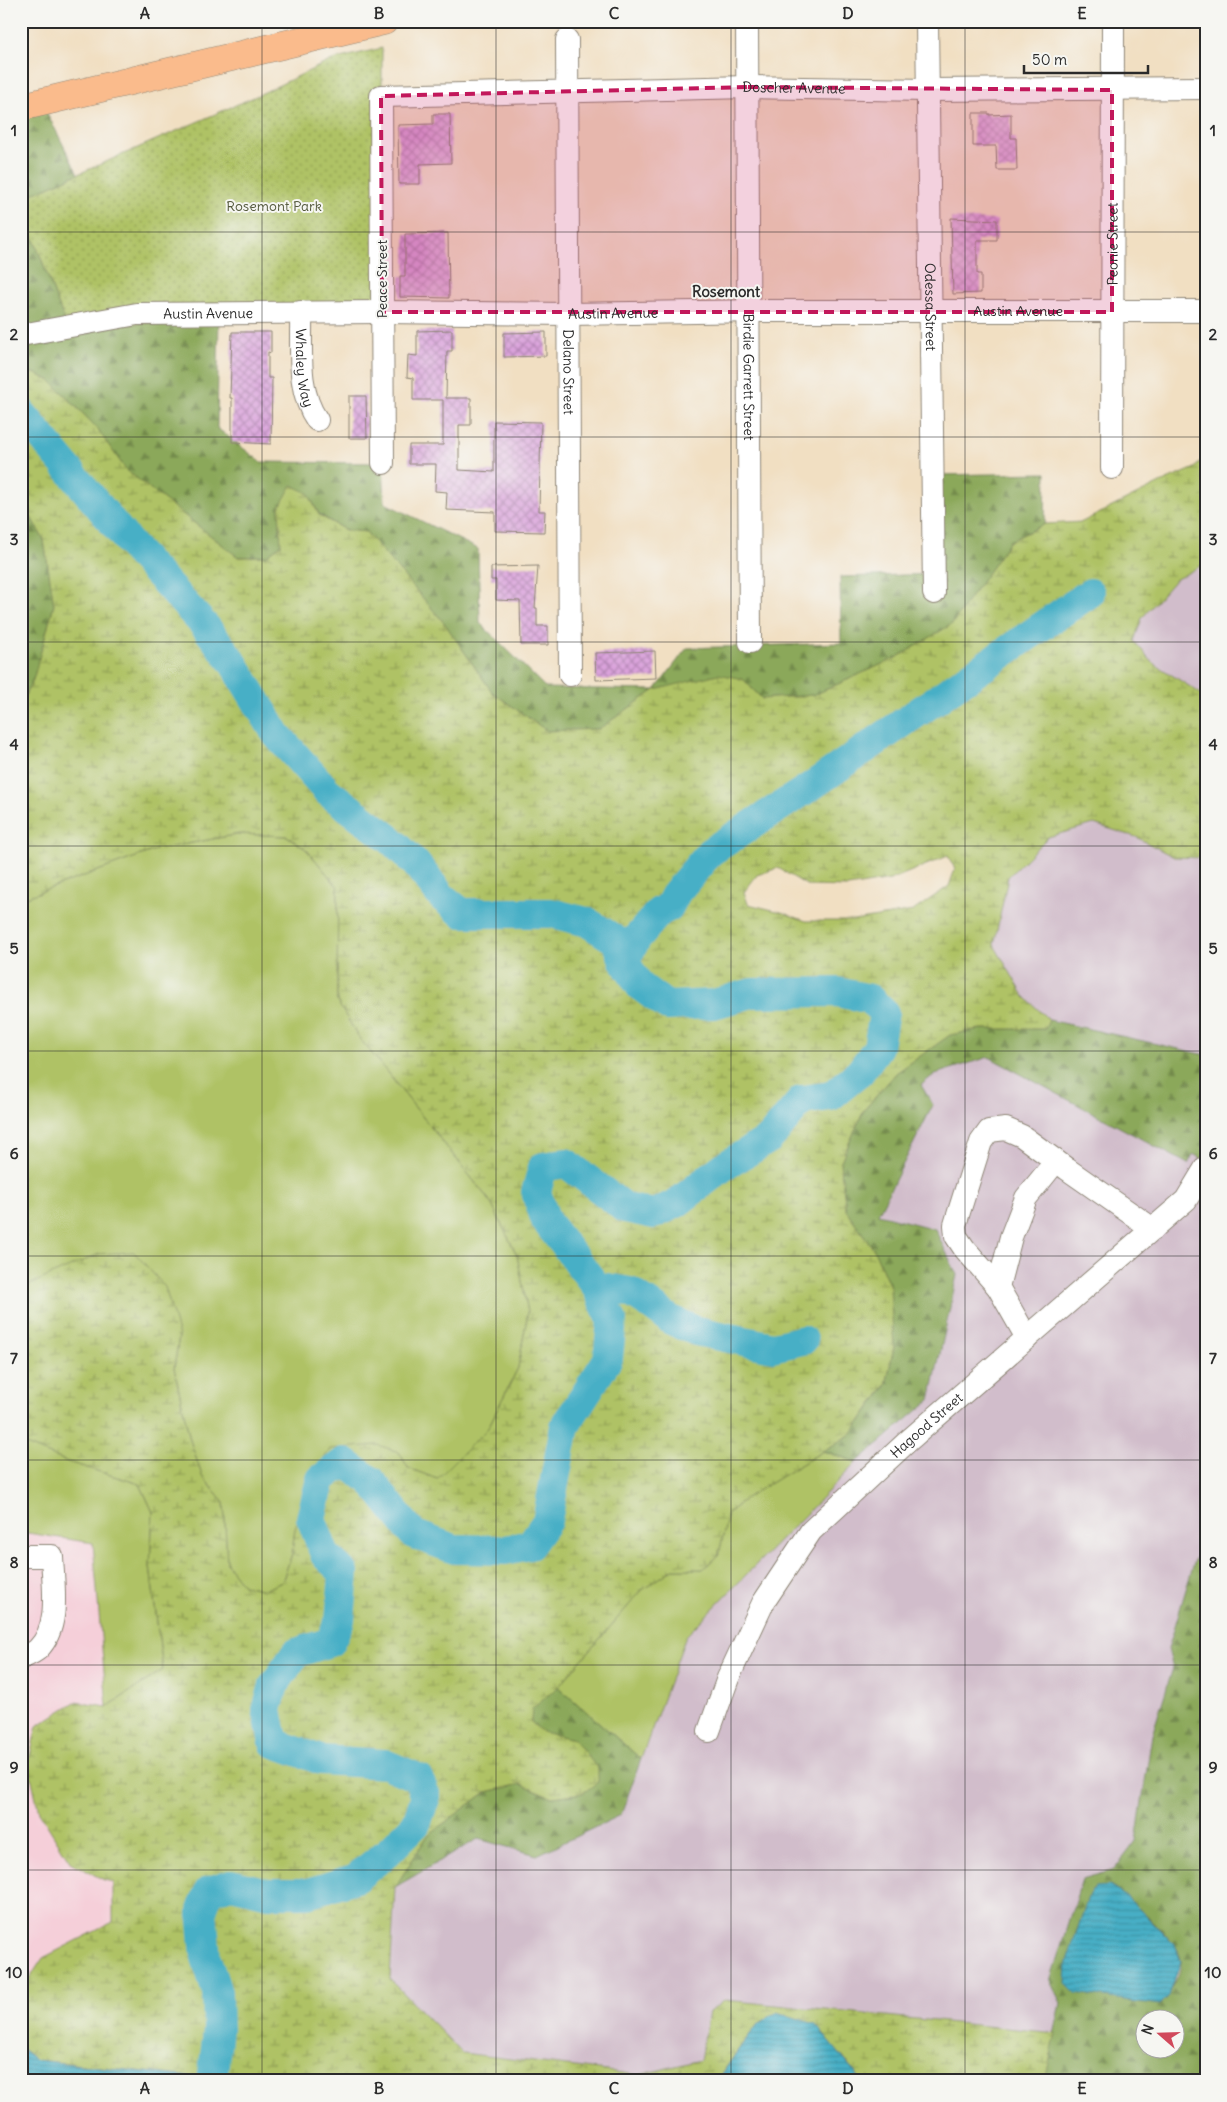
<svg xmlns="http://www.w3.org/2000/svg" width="1227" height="2102" viewBox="0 0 1227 2102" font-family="Delius,sans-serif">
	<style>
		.built { fill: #f5cfd9 }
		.industrial { fill: #d1bdcb }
		.green { fill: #afc265; stroke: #6d7648 }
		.forest { fill: url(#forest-firs); stroke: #5b6a42; fill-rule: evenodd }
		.wetland { fill: url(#wetland-marsh); stroke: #6d7648; fill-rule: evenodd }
		.park { fill: url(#park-dots); stroke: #6d7648 }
		.water { fill: url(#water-rules); stroke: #396d78 }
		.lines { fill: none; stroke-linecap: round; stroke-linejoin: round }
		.stream { stroke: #47afc6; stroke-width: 5 }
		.river { stroke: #47afc6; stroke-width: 30 }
		.building { fill: url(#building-cross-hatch) }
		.minor-casing { stroke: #8e8576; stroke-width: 24 }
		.highway-casing { stroke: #8e8576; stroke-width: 29 }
		.path { stroke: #8e8576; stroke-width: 3; stroke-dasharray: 1 4; stroke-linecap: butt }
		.minor { stroke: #fff; stroke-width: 22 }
		.highway { stroke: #fabb8c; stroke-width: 28 }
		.marked { fill: #c2185b; fill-opacity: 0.2; stroke: #c2185b; stroke-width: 4; stroke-dasharray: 10 6; stroke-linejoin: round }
		.grid { fill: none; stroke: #2b2b2b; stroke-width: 1; stroke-opacity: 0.55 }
		.labels { text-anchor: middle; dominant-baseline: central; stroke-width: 4; stroke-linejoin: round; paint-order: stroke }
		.street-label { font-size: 14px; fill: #2b2b2b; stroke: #f6f6f2 }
		.park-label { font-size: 14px; fill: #53583c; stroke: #f6f6f2 }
		.neighbourhood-label { font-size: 15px; font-weight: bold; fill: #2b2b2b; stroke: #f6f6f2 }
		.neatline { fill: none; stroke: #2b2b2b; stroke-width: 2 }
		.grid-label { font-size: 16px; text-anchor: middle; font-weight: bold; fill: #2b2b2b }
	</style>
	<defs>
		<pattern id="forest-firs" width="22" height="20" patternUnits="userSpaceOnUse" patternTransform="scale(1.25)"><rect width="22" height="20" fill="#8ba85a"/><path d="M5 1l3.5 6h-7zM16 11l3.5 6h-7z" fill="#72894b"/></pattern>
		<pattern id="wetland-marsh" width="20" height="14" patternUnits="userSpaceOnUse" patternTransform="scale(1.25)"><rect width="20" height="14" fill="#afc265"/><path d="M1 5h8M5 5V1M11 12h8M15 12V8" fill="none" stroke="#8f9e53"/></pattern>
		<pattern id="park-dots" width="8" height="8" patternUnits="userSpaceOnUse" patternTransform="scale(1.25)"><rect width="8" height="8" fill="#afc265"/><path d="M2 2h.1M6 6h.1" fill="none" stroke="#8f9e53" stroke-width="1.8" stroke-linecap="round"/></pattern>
		<pattern id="water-rules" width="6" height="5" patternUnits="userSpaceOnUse" patternTransform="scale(1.25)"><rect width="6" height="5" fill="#47afc6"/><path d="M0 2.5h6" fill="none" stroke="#3b8fa1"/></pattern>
		<pattern id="building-cross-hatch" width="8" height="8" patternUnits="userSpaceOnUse" patternTransform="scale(1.25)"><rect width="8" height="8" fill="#daa2db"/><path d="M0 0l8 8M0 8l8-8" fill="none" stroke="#b184b2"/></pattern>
	</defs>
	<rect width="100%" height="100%" fill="#f6f6f2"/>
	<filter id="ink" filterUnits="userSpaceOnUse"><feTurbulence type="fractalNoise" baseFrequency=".02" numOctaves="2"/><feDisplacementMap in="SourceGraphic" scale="10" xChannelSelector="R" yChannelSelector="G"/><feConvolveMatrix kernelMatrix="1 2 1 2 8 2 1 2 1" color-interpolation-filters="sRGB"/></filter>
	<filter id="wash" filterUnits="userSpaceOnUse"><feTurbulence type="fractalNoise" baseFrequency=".0096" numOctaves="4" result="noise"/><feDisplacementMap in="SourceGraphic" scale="20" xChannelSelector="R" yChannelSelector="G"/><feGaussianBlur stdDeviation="1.12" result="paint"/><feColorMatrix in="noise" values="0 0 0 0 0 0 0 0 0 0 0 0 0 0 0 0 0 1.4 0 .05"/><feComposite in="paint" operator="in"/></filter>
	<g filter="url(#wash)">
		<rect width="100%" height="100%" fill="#f1dfc2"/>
		<!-- built -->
		<path class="built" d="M21,1532L93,1543L107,1707L75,1702L104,1880L113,1882V1922L43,1958L21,1991Z"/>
		<!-- industrial -->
		<path class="industrial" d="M1206,563V697L1153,663L1134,641L1142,618L1175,580Z
			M1094,824L1136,837L1174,857L1206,858V1056L1049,1020L1024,996L994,945L1008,877L1048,837Z
			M989,1057L1188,1164L1193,1154L1206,1161V1523L1168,1649L1173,1668L1152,1735L1136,1841L1114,1870L1050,1980L1061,2002L1056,2033L725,2000L709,2013L700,2060L639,2075L462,2053L390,1979L395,1887L478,1838L537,1855L621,1815L685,1636L819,1492L935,1229L878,1214L932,1105L921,1085L935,1074Z"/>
		<!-- green -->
		<path class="green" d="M239,834L287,836L307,850L338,887L337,1001L358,1036L490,1201L517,1255L528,1312L518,1368L488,1428L437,1479L408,1468L399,1452L295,1529L292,1554L282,1582L264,1590L243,1585L227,1564L224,1502L202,1476L190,1440L174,1368L179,1336L33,1283L21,1292V899L155,850Z
			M21,1443L68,1462L140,1484L153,1512L150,1566L163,1670L107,1707L93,1543L21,1532Z
			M823,1451L857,1462L686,1636L641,1759L558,1687L642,1590L673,1569H703L719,1554L728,1513L746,1498Z"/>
		<!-- forest -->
		<path class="forest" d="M42,103L78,174L21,199V107Z
			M21,205L67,327L219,313L217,428L261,462L383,463L385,503L478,549L480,623L546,688L655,690L687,648L841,643L840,577L934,574L933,475L1046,473L1045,524L1010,541L952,624L898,657L814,695L762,699L743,679L655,690L599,729L547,731L492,692L445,624L366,532L345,530L319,514L308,493L279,508L281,545L266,556L238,557L126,470L96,427L51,381L21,367Z
			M21,500L44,540L54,605L33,680L21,703Z
			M1049,1020L1206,1055V1161L1193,1154L1188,1164L989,1057L935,1074L921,1085L933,1105L878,1214L935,1229L957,1275L930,1400L857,1462L823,1451L851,1434L886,1386L894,1346L890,1287L874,1250L846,1210L840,1163L864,1110L896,1073L950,1035L980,1029H1045Z
			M1206,1523V2079L1196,2081H1099L1045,2076L1061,2003L1050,1981L1082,1879L1114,1870L1136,1841L1152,1735L1173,1668L1168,1649ZM1110,1886C1127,1897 1178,1940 1181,1960C1182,1974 1169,1995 1160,2005ZM1144,2020H1174V2050H1144Z
			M558,1687L641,1759L621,1815L537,1855L478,1839L395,1887L428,1835L486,1792L521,1784L552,1797L583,1793L574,1739L542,1732L531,1722V1709Z"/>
		<!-- wetland -->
		<path class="wetland" d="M21,367L51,381L96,427L126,470L238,557L266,556L281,545L279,508L292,485L308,493L319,515L345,530L366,532L445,624L492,692L547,731L599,729L655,690L718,674L743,679L762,699L814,695L898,657L952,624L1010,541L1045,524L1082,522L1160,483L1195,468L1206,454V563L1175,580L1142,618L1134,641L1153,663L1206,697V858L1174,857L1136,837L1094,824L1048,837L1008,877L994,945L1024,996L1049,1020L1045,1029H980L950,1035L896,1073L864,1110L840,1163L846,1210L874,1250L890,1287L894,1346L886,1385L851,1434L746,1498L728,1513L719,1554L703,1569H673L642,1590L558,1687L532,1709L531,1722L542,1732L574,1739L598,1769V1782L583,1793L552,1797L521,1784L486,1792L428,1835L395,1887L390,1979L462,2053L639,2075L700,2060L709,2012L725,2000L1056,2033L1046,2075L1099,2081H862L841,2055L758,2025L741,2046L717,2081H227L36,2060L21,2048V1991L43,1958L113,1922V1882L104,1880L70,1862L39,1812L28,1763L37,1726L75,1702L107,1707L163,1670L150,1566L153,1512L140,1484L68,1462L21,1443V1292L33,1283L99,1254L134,1252L165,1287L179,1336L174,1368L190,1440L202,1476L224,1502L227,1564L243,1585L264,1590L282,1582L292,1554L295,1529L310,1482L330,1449L378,1445L399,1452L408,1468L437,1479L488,1428L518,1368L528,1312L517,1255L490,1201L358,1036L337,1001L338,887L307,850L287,836L239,834L155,850L21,899V703L33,680L54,605L44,540L21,500ZM948,856L955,869L949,886L913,911L854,921H806L781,912L748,904L744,892L757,875L778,868L808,886L848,887L890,880Z"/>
		<!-- park -->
		<path class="park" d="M382,48V312L67,327L21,205V199L254,97L332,60Z"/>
		<!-- water -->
		<path class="water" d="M1109,1886L1127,1897L1175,1945L1181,1961L1169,1996L1160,2005L1075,1993L1066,1984L1067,1961L1089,1894L1096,1887Z
			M777,2012L815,2024L862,2081H717L741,2046L758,2024Z
			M21,2048L36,2060L227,2081H21Z"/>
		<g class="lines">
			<!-- stream -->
			<path class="stream" d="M21,422L71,487L291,739"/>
			<!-- river -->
			<path class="river" d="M21,412L132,546L205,626L232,661L277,735L328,792L391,840L416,864L442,897L462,913H551L587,922L617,941L624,961L640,986L667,1006L714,1004L752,993L837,992L870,999L884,1013L878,1047L860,1072L831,1096L802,1100L769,1139L723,1167L677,1203L654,1214L625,1208L566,1163L543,1167L536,1192L546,1221L596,1286L612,1320L608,1359L565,1426L547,1521L530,1545L505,1550L454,1549L413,1534L371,1481L344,1462L321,1479L311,1518L325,1555L344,1573L340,1620L330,1642L296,1653L274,1685L267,1710L274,1743L321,1760L385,1764L418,1778L426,1796L416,1824L388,1852L356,1878L308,1893H268L231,1884L209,1891L202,1910L206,1958L217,1992L218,2030L212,2081
				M624,961L637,938L659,912L669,907L676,893L710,852L813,785L1090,593
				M596,1286L630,1292L649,1304L671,1320L696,1331L773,1347L803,1340"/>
		</g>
		<g id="blocks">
			<!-- building -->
			<path class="building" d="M973,113H989V115L1011,114V138H1016L1017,170H997L996,146H973Z
				M433,114H450L451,163L420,164V184H399L398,125L433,124Z
				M951,218L997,220V240H977V274H981V293L953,294Z
				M448,233L449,298L400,297V276H405V234Z
				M452,330V351H447L446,398H471V425H459V470L494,472V421L541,422L539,511H545L544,532L495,531V512L446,510L447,492L435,491L436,464H409V445H443V400H413V378L407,377L408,355L417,356V331Z
				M232,332H271V353L268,352V378H272L271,444L232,442V398H230Z
				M546,332V356L504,357V333Z
				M349,396H366L367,438H349Z
				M538,566L535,608H537V626H548V645H521L520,601L496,600V580H491V567Z
				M655,651L656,678L596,680L595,653Z"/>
		</g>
	</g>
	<g filter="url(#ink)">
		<use href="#blocks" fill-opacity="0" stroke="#8e8576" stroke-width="1"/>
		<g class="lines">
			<defs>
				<g id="minor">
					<path id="s1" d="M927,21L934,593"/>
					<path id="s2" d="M747,22L750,642"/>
					<path id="s3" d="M567,40L570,675"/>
					<path id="s4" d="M301,312C302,347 296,390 317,420"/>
					<path id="s5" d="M21,335L137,314L382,312L568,314L760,311H1206"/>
					<path id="s6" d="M383,463L381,96L748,87L928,90L1206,88"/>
					<path id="s7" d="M1112,468L1113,21"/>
					<path d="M998,1287L1011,1237L1026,1198L1056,1161"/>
					<path d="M1027,1338L998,1287L964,1248L956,1236L955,1225L958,1215L981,1142L989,1131L1006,1129L1022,1136L1067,1169L1153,1229"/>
					<path d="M21,1556H52C53,1585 61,1626 38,1649C34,1653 26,1656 21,1658"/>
					<path id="s8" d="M709,1731L728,1678L763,1603L811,1531L907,1442L1186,1200L1206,1167"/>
				</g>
				<path id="highway" d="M21,107L384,21"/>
			</defs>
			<!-- minor casing -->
			<use href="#minor" class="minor-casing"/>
			<!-- highway casing -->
			<use href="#highway" class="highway-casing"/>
			<!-- path -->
			<path class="path" d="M21,2072L22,2081"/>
			<!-- minor -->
			<use href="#minor" class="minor"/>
			<!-- highway -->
			<use href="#highway" class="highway"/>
		</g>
	</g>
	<!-- marked area -->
	<path class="marked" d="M748,87L1112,90V312H382L381,96Z"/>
	<!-- grid -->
	<path class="grid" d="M262,21V2081M496,21V2081M731,21V2081M965,21V2081M21,232H1206M21,437H1206M21,642H1206M21,846H1206M21,1051H1206M21,1256H1206M21,1460H1206M21,1665H1206M21,1870H1206"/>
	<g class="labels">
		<!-- street labels -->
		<g class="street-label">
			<text stroke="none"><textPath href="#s6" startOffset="780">Doscher Avenue</textPath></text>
			<text stroke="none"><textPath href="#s7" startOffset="224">Peonie Street</textPath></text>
			<text transform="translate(382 279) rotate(-90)">Peace Street</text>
			<text stroke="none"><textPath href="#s1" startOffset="286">Odessa Street</textPath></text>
			<text stroke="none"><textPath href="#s5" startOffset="999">Austin Avenue</textPath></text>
			<text stroke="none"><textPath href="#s5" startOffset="189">Austin Avenue</textPath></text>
			<text stroke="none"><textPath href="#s5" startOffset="594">Austin Avenue</textPath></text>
			<text stroke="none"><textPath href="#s4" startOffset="56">Whaley Way</textPath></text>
			<text stroke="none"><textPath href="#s3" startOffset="332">Delano Street</textPath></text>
			<text stroke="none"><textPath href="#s2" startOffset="355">Birdie Garrett Street</textPath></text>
			<text stroke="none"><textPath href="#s8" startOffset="382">Hagood Street</textPath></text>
		</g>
		<!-- park labels -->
		<g class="park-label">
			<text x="274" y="206">Rosemont Park</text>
		</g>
		<!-- neighbourhood labels -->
		<g class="neighbourhood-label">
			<text x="726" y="291">Rosemont</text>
		</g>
	</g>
	<!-- margin -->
	<rect width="1227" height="2102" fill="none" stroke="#f6f6f2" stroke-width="55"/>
	<!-- north arrow -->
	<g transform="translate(1160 2034) rotate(290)"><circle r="24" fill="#f6f6f2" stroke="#a5a5a2"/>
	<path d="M0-4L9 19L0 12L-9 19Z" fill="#d1495b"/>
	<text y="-8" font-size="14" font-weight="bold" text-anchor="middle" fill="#2b2b2b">N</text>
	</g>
	<!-- scale -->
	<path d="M1024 65v8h124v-8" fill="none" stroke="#2b2b2b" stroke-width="2.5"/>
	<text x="1032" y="65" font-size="15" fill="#2b2b2b" stroke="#f6f6f2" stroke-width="4" paint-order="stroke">50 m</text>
	<rect x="28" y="28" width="1172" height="2046" class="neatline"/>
	<g class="grid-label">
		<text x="145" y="19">A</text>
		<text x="379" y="19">B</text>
		<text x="614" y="19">C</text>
		<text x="848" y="19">D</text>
		<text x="1082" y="19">E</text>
		<text x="14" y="136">1</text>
		<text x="1213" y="136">1</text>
		<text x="14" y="340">2</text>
		<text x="1213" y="340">2</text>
		<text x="14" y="545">3</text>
		<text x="1213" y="545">3</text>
		<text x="14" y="750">4</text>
		<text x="1213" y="750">4</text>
		<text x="14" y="954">5</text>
		<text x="1213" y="954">5</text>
		<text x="14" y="1159">6</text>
		<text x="1213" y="1159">6</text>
		<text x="14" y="1364">7</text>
		<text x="1213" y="1364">7</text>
		<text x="14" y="1568">8</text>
		<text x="1213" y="1568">8</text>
		<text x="14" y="1773">9</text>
		<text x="1213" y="1773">9</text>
		<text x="14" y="1978">10</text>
		<text x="1213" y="1978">10</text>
		<text x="145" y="2094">A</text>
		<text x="379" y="2094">B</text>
		<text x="614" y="2094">C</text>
		<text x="848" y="2094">D</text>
		<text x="1082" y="2094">E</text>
	</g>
</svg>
